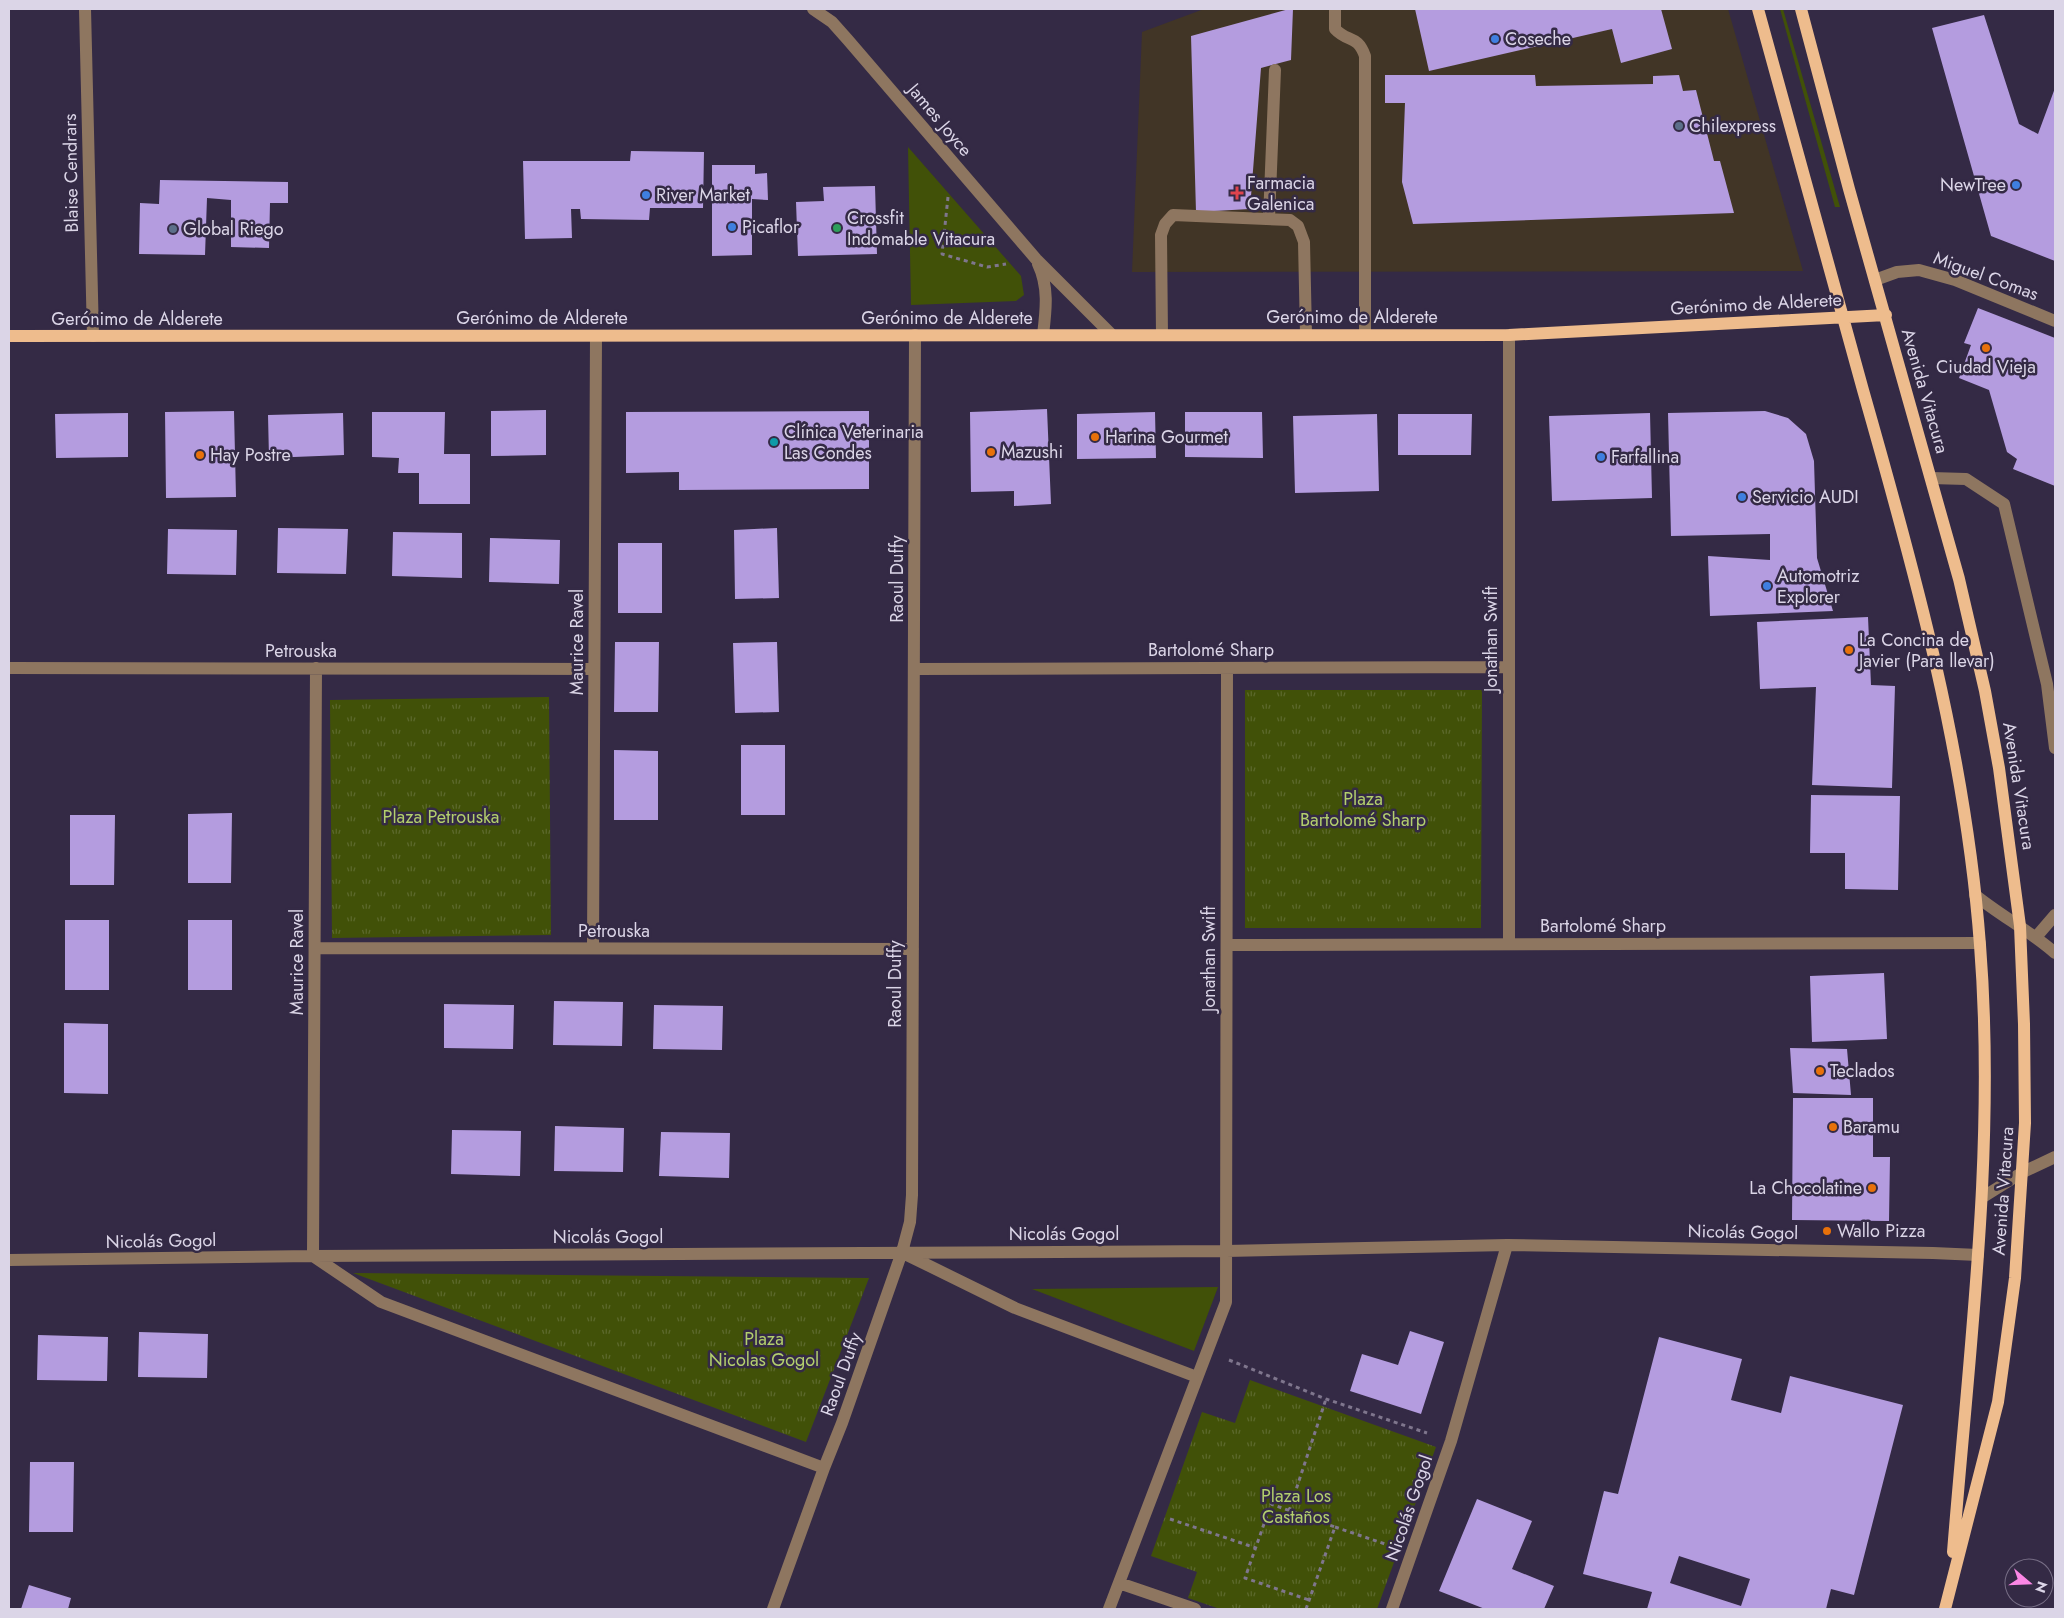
<svg xmlns="http://www.w3.org/2000/svg" width="2064" height="1618" viewBox="0 0 2064 1618" font-family="Jost,sans-serif">
	<style>
		.commercial { fill: #413526 }
		.green { fill: #415108 }
		.park { fill: url(#park-tufts) }
		.building { fill: #b49cdf; fill-rule: evenodd }
		.lines { fill: none; stroke-linecap: round; stroke-linejoin: round }
		.path { stroke: #7f768d; stroke-width: 3; stroke-dasharray: 4 4; stroke-linecap: butt }
		.minor { stroke: #8e7660; stroke-width: 12 }
		.major { stroke: #eebc8d; stroke-width: 12 }
		.shop-dot { fill: #3f7fe0; stroke: #342a45; stroke-width: 2 }
		.service-dot { fill: #5c6f8a; stroke: #342a45; stroke-width: 2 }
		.health-dot { fill: #e0444e; stroke: #342a45; stroke-width: 2 }
		.leisure-dot { fill: #2e9e5b; stroke: #342a45; stroke-width: 2 }
		.food-dot { fill: #e8710a; stroke: #342a45; stroke-width: 2 }
		.culture-dot { fill: #0f9aa8; stroke: #342a45; stroke-width: 2 }
		.labels { text-anchor: middle; dominant-baseline: central; stroke-width: 5; stroke-linejoin: round; paint-order: stroke }
		.poi-label { font-size: 18px; fill: #dbd5e7; stroke: #342a45; text-anchor: start }
		.street-label { font-size: 18px; fill: #dbd5e7; stroke: #342a45 }
		.park-label { font-size: 18px; fill: #b3cf6d; stroke: #342a45 }
	</style>
	<defs>
		<pattern id="park-tufts" width="24" height="20" patternUnits="userSpaceOnUse" patternTransform="scale(1.25)"><rect width="24" height="20" fill="#415108"/><path d="M3 7l-1-3M5 7V3M7 7l1-3M15 17l-1-3M17 17v-4M19 17l1-3" fill="none" stroke="#5c692c"/></pattern>
	</defs>
	<rect width="100%" height="100%" fill="#342a45"/>
	<!-- commercial -->
	<path class="commercial" d="M1204,9H1728L1803,271L1132,272L1142,32Z"/>
	<!-- green -->
	<path class="green" d="M1780,9H1783L1840,207H1835Z
		M908,147L1021,276L1024,295L1016,301L911,305Z
		M1218,1287L1194,1351L1032,1289Z"/>
	<!-- park -->
	<path class="park" d="M1245,690H1482L1481,928H1245Z
		M549,697L551,935L332,938L330,700Z
		M353,1273L869,1278L806,1442Z
		M1250,1380L1436,1447L1377,1609H1220L1188,1598L1197,1572L1151,1556L1202,1412L1235,1423Z"/>
	<!-- building -->
	<path class="building" d="M1289,9H1293L1291,60L1261,68L1250,209L1196,212L1191,36Z
		M1415,9H1661L1672,49L1621,63L1612,29L1429,71Z
		M1984,15L2019,124L2038,134L2055,88V261L1991,236L1932,28Z
		M1385,75H1535L1536,86L1653,84V76L1679,75L1683,91L1696,90L1714,161H1720L1734,213L1413,224L1402,182L1405,103H1385Z
		M631,151L704,152L703,208H650L649,220L581,219L580,209H571L572,238L525,239L523,161H630Z
		M712,165H755V174L767,173L768,200L752,199V255L712,256Z
		M160,180L288,182V203H270L269,248L231,247V200L207,198L205,255L139,254L140,203L159,204Z
		M875,186L877,254L798,256L796,202L824,201L823,187Z
		M1978,308L2055,338V486L2013,469L2017,459L2007,452L1989,390L1959,378L1971,345L1964,343Z
		M1047,409L1051,504L1014,506V491L971,492L970,412Z
		M546,410V455L491,456V411Z
		M234,411L236,497L166,498L165,412Z
		M869,411V489L679,490V472L626,473V412Z
		M1765,411L1788,418L1806,434L1814,461L1817,558L1833,611L1710,616L1708,556L1770,560V534L1671,536L1668,413Z
		M372,412H445L444,454H470V504H419V473H398L399,458L372,457Z
		M1155,412L1156,458L1077,459V414Z
		M1185,412H1262L1263,458L1185,457Z
		M128,413V457L56,458L55,414Z
		M343,413L344,455L269,458L268,415Z
		M1650,413L1652,498L1552,501L1549,416Z
		M1377,414L1379,491L1295,493L1293,416Z
		M1398,414H1472L1471,455H1398Z
		M278,528L348,529L346,574L277,573Z
		M777,528L779,598L735,599L734,530Z
		M168,529L237,530L236,575L167,574Z
		M393,532L462,533V578L392,576Z
		M490,538L560,540L559,584L489,582Z
		M618,543H662V613H618Z
		M1868,617L1871,685L1895,686L1892,788L1812,785L1816,687L1760,689L1757,622Z
		M615,642H659L658,712H614Z
		M777,642L779,712L735,713L733,643Z
		M741,745H785V815H741Z
		M614,750L658,751V820H614Z
		M1811,795L1900,796L1898,890L1845,889V853H1810Z
		M232,813L231,883H188V814Z
		M70,815H115L114,885H70Z
		M65,920H109V990H65Z
		M188,920H232V990H188Z
		M1884,973L1887,1039L1812,1042L1810,976Z
		M554,1001L623,1002L622,1046L553,1045Z
		M444,1004L514,1005L513,1049L444,1048Z
		M654,1005L723,1006L722,1050L653,1049Z
		M64,1023L108,1024V1094L64,1093Z
		M1790,1048L1847,1049L1851,1095L1793,1093Z
		M1793,1098H1873V1157H1890L1889,1221L1792,1220Z
		M555,1126L624,1128L623,1172L554,1171Z
		M452,1130L521,1131L520,1176L451,1174Z
		M661,1132L730,1133L729,1178L659,1176Z
		M1410,1331L1444,1342L1421,1414L1350,1391L1362,1354L1398,1365Z
		M139,1332L208,1334L207,1378L138,1377Z
		M38,1335L108,1337L107,1381L37,1380Z
		M1659,1337L1742,1359L1731,1400L1781,1413L1790,1376L1903,1405L1854,1595L1831,1589L1826,1609H1647L1652,1592L1583,1574L1604,1491L1618,1494ZM1679,1556L1750,1579L1741,1606L1670,1583Z
		M30,1462H74L73,1532H29Z
		M1477,1499L1532,1521L1512,1569L1554,1586L1544,1609H1485L1439,1591Z
		M29,1585L71,1598L68,1609H21Z"/>
	<g class="lines">
		<!-- path -->
		<path class="path" d="M948,197L942,254L987,267L1006,264
			M1229,1360L1326,1399L1427,1433
			M1289,1511L1326,1399
			M1170,1519L1256,1548
			M1335,1527L1388,1545
			M1306,1609L1335,1527L1271,1504L1245,1578L1309,1600"/>
		<!-- minor -->
		<path class="minor" d="M85,9L93,336
			M813,9L832,22L848,40L1036,259L1112,335
			M1335,9V29C1348,43 1357,34 1365,56V335
			M1269,219L1275,70
			M1038,264C1049,287 1046,310 1043,335
			M1875,280L1897,272L1919,270L1955,280L2055,321
			M1162,335L1161,235L1165,224L1173,215L1290,220L1298,226L1304,242L1306,334
			M1931,478L1966,479L2004,504L2047,684L2055,748
			M9,668L594,669
			M316,668L313,1256L381,1302L824,1468
			M914,669L1509,667
			M1975,895C2001,916 2030,931 2055,953
			M2036,937L2055,915
			M1509,944V335
			M1227,945L1980,943
			M315,948L913,949
			M593,948L596,336
			M1983,1197L2023,1172L2055,1157
			M905,1254L1015,1308L1197,1377
			M9,1260L313,1256L1226,1251L1507,1245L1933,1253L1978,1255
			M1119,1583L1195,1609
			M773,1609L824,1468L842,1423L902,1252L910,1222L912,1195L915,335
			M1109,1609L1226,1302L1227,668
			M1392,1609L1451,1441L1507,1245"/>
		<!-- major -->
		<path class="major" d="M1758,9C1792,136 1827,263 1863,390C1915,572 1966,756 1980,945C1996,1148 1969,1350 1953,1552
			M1801,9L1849,189L1959,579L1985,691L1999,768L2020,926L2024,1024L2025,1123L2015,1278L1998,1402L1945,1609
			M9,336L1509,335L1886,315"/>
	</g>
	<!-- markers -->
	<g class="shop-dot">
		<circle cx="1495" cy="39" r="5"/>
		<circle cx="2016" cy="185" r="5"/>
		<circle cx="646" cy="195" r="5"/>
		<circle cx="732" cy="227" r="5"/>
		<circle cx="1601" cy="457" r="5"/>
		<circle cx="1742" cy="497" r="5"/>
		<circle cx="1767" cy="586" r="5"/>
	</g>
	<g class="service-dot">
		<circle cx="1679" cy="126" r="5"/>
		<circle cx="173" cy="229" r="5"/>
	</g>
	<path class="health-dot" d="M1234.5 185.5h5v5h5v5h-5v5h-5v-5h-5v-5h5z"/>
	<circle class="leisure-dot" cx="837" cy="228" r="5"/>
	<g class="food-dot">
		<circle cx="1986" cy="348" r="5"/>
		<circle cx="1095" cy="437" r="5"/>
		<circle cx="991" cy="452" r="5"/>
		<circle cx="200" cy="455" r="5"/>
		<circle cx="1849" cy="650" r="5"/>
		<circle cx="1820" cy="1071" r="5"/>
		<circle cx="1833" cy="1127" r="5"/>
		<circle cx="1872" cy="1188" r="5"/>
		<circle cx="1827" cy="1231" r="5"/>
	</g>
	<circle class="culture-dot" cx="774" cy="442" r="5"/>
	<g class="labels">
		<!-- poi labels -->
		<g class="poi-label">
			<text x="1505" y="39">Coseche</text>
			<text x="1689" y="126">Chilexpress</text>
			<text x="1247" y="183">Farmacia<tspan x="1247" dy="21">Galenica</tspan></text>
			<text x="2006" y="185" text-anchor="end">NewTree</text>
			<text x="656" y="195">River Market</text>
			<text x="847" y="218">Crossfit<tspan x="847" dy="21">Indomable Vitacura</tspan></text>
			<text x="742" y="227">Picaflor</text>
			<text x="183" y="229">Global Riego</text>
			<text x="1986" y="367" text-anchor="middle">Ciudad Vieja</text>
			<text x="784" y="432">Clínica Veterinaria<tspan x="784" dy="21">Las Condes</tspan></text>
			<text x="1105" y="437">Harina Gourmet</text>
			<text x="1001" y="452">Mazushi</text>
			<text x="210" y="455">Hay Postre</text>
			<text x="1611" y="457">Farfallina</text>
			<text x="1752" y="497">Servicio AUDI</text>
			<text x="1777" y="576">Automotriz<tspan x="1777" dy="21">Explorer</tspan></text>
			<text x="1859" y="640">La Concina de<tspan x="1859" dy="21">Javier (Para llevar)</tspan></text>
			<text x="1830" y="1071">Teclados</text>
			<text x="1843" y="1127">Baramu</text>
			<text x="1862" y="1188" text-anchor="end">La Chocolatine</text>
			<text x="1837" y="1231">Wallo Pizza</text>
		</g>
		<!-- street labels -->
		<g class="street-label">
			<text transform="translate(940 120) rotate(50)">James Joyce</text>
			<text transform="translate(71 173) rotate(-91)">Blaise Cendrars</text>
			<text transform="translate(1986 276) rotate(20)">Miguel Comas</text>
			<text transform="translate(1756 304) rotate(-3)">Gerónimo de Alderete</text>
			<text x="1352" y="317">Gerónimo de Alderete</text>
			<text x="542" y="318">Gerónimo de Alderete</text>
			<text x="947" y="318">Gerónimo de Alderete</text>
			<text x="137" y="319">Gerónimo de Alderete</text>
			<text transform="translate(1925 391) rotate(74)">Avenida Vitacura</text>
			<text transform="translate(897 579) rotate(-90)">Raoul Duffy</text>
			<text transform="translate(1491 639) rotate(-90)">Jonathan Swift</text>
			<text transform="translate(577 642) rotate(-90)">Maurice Ravel</text>
			<text x="1211" y="650">Bartolomé Sharp</text>
			<text x="301" y="651">Petrouska</text>
			<text transform="translate(2019 786) rotate(81)">Avenida Vitacura</text>
			<text x="1603" y="926">Bartolomé Sharp</text>
			<text x="614" y="931">Petrouska</text>
			<text transform="translate(1209 959) rotate(-90)">Jonathan Swift</text>
			<text transform="translate(297 962) rotate(-90)">Maurice Ravel</text>
			<text transform="translate(895 984) rotate(-90)">Raoul Duffy</text>
			<text transform="translate(2003 1191) rotate(-86)">Avenida Vitacura</text>
			<text transform="translate(1743 1232) rotate(1)">Nicolás Gogol</text>
			<text x="1064" y="1234">Nicolás Gogol</text>
			<text x="608" y="1237">Nicolás Gogol</text>
			<text transform="translate(161 1241) rotate(-1)">Nicolás Gogol</text>
			<text transform="translate(841 1374) rotate(-70)">Raoul Duffy</text>
			<text transform="translate(1409 1508) rotate(-71)">Nicolás Gogol</text>
		</g>
		<!-- park labels -->
		<g class="park-label">
			<text x="1363" y="799">Plaza<tspan x="1363" dy="21">Bartolomé Sharp</tspan></text>
			<text x="441" y="817">Plaza Petrouska</text>
			<text x="764" y="1339">Plaza<tspan x="764" dy="21">Nicolas Gogol</tspan></text>
			<text x="1296" y="1496">Plaza Los<tspan x="1296" dy="21">Castaños</tspan></text>
		</g>
	</g>
	<!-- border -->
	<rect width="2064" height="1618" fill="none" stroke="#dbd5e7" stroke-width="20"/>
	<!-- north arrow -->
	<g transform="translate(2029 1583) rotate(109)"><circle r="24" fill="#342a45" stroke="#776e86"/>
	<path d="M0-4L9 19L0 12L-9 19Z" fill="#fb87e5"/>
	<text y="-8" font-size="14" font-weight="bold" text-anchor="middle" fill="#dbd5e7">N</text>
	</g>
</svg>
